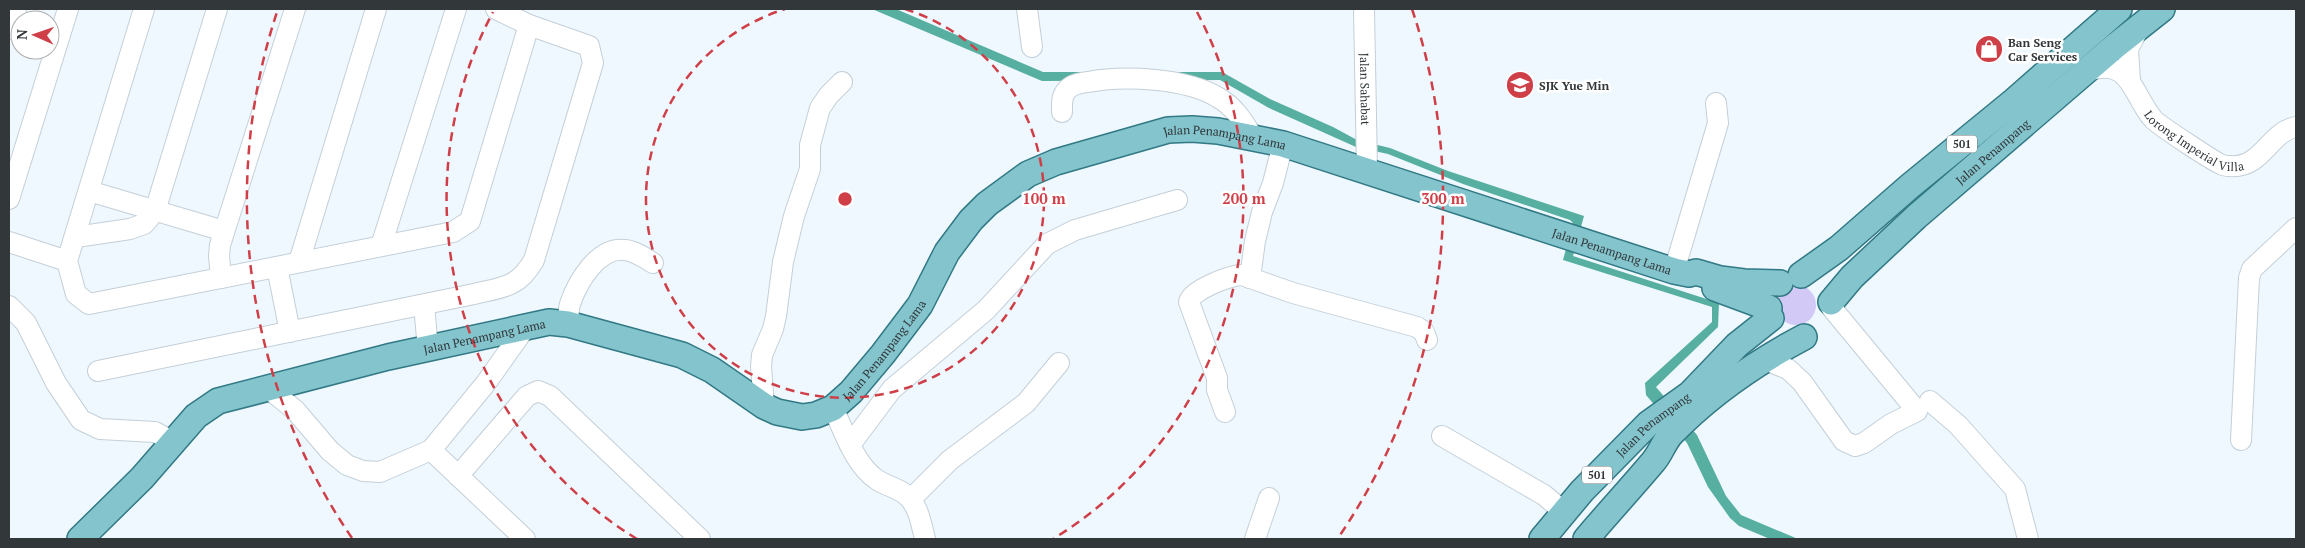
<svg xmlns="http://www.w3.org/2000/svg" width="2305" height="548" viewBox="0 0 2305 548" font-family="'PT Serif',serif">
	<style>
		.green { fill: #d3c9f6 }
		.water { fill: #56afa0 }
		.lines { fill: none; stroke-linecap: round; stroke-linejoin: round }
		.minor-casing { stroke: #c4cfd7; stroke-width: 22 }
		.major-casing { stroke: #317984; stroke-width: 28 }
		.minor { stroke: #fff; stroke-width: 20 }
		.major { stroke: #83c4cd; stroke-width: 25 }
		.ring { fill: none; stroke: #cf3f48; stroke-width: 2.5; stroke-dasharray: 9 6 }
		.labels { text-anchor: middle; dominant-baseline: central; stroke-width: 5; stroke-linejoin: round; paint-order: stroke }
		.shield { fill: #fff; stroke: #707375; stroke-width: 1 }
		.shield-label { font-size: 11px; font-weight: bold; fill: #32373a }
		.poi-label { font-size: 12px; font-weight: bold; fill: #32373a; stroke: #fff; text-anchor: start }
		.street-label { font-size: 12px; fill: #32373a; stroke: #fff }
		.centre { fill: #cf3f48; stroke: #fff; stroke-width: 2.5 }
		.ring-label { font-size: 15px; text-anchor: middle; font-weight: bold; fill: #cf3f48; stroke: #fff; stroke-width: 5; stroke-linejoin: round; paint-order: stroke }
	</style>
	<rect width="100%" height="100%" fill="#eff8ff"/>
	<!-- green -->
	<path class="green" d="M1776 305a20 20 0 1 1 40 0a20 20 0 1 1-40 0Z"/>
	<!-- water -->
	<path class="water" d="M872,9H896L1043,72H1222L1270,99L1333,127L1357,140L1390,148L1448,171L1584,216L1573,256L1719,303L1718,327L1656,387L1697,435L1726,496L1741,515L1798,539H1770L1739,526L1730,518L1708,487L1687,443L1646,395L1645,383L1712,322V307L1563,260L1573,223L1570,220L1463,184L1388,154L1356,147L1269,108L1220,80L1042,81Z"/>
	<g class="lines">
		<defs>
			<g id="minor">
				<path d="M144,9L67,261L76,294L89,304L453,232L470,221L529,25"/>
				<path d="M1027,9L1032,47"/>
				<path id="s1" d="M1364,9L1367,170"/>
				<path d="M9,29L16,9"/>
				<path id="s2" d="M2085,72C2131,55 2131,93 2153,119C2157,124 2217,164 2223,165C2225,166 2228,166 2230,166C2262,169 2270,131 2296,127"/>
				<path d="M2130,81L2128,49L2139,28"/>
				<path d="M1062,112C1062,104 1061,96 1067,90C1072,84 1081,83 1088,82C1124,75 1187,78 1219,98C1236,108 1244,123 1254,139"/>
				<path d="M89,191L224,231"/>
				<path d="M9,199L68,9"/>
				<path d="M76,237L130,229L144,224L155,211L217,9"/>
				<path d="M9,242L67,261"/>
				<path d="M381,246L456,9"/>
				<path d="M299,262L376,9"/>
				<path d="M277,267L290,332"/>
				<path d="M1674,271L1718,123L1716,103"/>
				<path d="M221,278L219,256L220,245L295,9"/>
				<path d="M1250,278L1255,241L1262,212L1273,183L1283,144"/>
				<path d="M424,305L428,349"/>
				<path d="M9,306L26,323L56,383L81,420L100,429L155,432L172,441"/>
				<path d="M568,324C569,318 568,310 570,304C577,283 598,246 625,250C635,251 645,258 653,263"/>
				<path d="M1763,359L1788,369L1802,382L1844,441L1855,446L1864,443L1891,424L1917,411L1831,307"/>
				<path d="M98,371L474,294C503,287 518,288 534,260L593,63L589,46L529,25L496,9"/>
				<path d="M269,389L295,410L330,451L347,465L363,471L380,472L431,450L486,383L525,328"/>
				<path d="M1930,401L1958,425L2015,489L2028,539"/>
				<path d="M764,406L761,367L762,355L773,329L776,316L783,262L794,216L810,169V145L820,108L829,95L842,82"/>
				<path d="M833,408C843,429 851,453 866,470C878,484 888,484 902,492C918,501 921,523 925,539"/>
				<path d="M1225,412L1217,390V378L1189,302C1191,290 1231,275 1242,275L1293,293L1417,327L1424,332L1427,340"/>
				<path d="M1442,436L1544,495L1564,512"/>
				<path d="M2241,440L2249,278L2252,269L2296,228"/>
				<path d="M850,445L892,389L986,310L1047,244L1075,230L1177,200"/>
				<path d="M431,450L525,539"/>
				<path d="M458,476L527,396L538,391L550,396L700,539"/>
				<path d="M911,499L950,460L1026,403L1059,363"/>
				<path d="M1255,539L1269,498"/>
			</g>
			<g id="major">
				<path d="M1801,275L1839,248L1910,186L2014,101L2119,9"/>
				<path d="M1715,288L1769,308"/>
				<path id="s3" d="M1831,302L1852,277L1916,217L2114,47L2162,9"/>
				<path id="s4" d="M80,539L142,478L196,416L218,401L388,357L549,322L568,324L682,355L712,370L764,406L777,412L802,417L816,415L833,408L851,392L883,354L920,305L947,252L971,220L987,204L1028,174L1056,162L1168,130L1192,129L1218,131L1283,144L1674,271L1689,274L1696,272L1720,279L1744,282L1780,283"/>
				<path id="s5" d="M1542,539L1582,491L1648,424L1690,394L1737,345L1771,318"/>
				<path d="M1586,539C1608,513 1631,488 1653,462C1661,453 1664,441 1672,433C1711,393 1755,363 1804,337"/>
			</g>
		</defs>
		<!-- minor casing -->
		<use href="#minor" class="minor-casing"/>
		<!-- major casing -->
		<use href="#major" class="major-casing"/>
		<!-- minor -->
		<use href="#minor" class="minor"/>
		<!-- major -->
		<use href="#major" class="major"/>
	</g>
	<!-- distance rings -->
	<g class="ring">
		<path d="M905 9A199 199 0 1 1 785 9"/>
		<path d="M637 539A399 399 0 0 1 493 12M1197 12A399 399 0 0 1 1053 539"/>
		<path d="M352 538A598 598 0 0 1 278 9M1412 9A598 598 0 0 1 1338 538"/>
	</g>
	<!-- icons -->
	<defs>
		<symbol id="shop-disc" viewBox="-11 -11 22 22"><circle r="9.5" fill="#cf3f48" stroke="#fff"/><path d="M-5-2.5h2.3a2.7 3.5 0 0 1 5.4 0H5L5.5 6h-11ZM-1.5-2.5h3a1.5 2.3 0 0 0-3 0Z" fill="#fff"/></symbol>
		<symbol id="school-disc" viewBox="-11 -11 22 22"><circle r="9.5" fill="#cf3f48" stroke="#fff"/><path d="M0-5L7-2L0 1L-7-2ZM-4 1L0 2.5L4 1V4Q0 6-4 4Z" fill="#fff"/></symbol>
	</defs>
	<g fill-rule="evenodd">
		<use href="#shop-disc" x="1973" y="33" width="32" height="32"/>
		<use href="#school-disc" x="1504" y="69" width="32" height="32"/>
	</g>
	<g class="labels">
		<!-- shield labels -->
		<g class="shield">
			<rect x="1947" y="135.5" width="30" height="17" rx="4"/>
			<rect x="1582" y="466.5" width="30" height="17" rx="4"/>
		</g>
		<g class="shield-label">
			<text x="1962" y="144">501</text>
			<text x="1597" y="475">501</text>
		</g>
		<!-- poi labels -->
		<g class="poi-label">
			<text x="2008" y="42">Ban Seng<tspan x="2008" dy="14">Car Services</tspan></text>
			<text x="1539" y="85">SJK Yue Min</text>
		</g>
		<!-- street labels -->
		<g class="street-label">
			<text stroke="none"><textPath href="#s1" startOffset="80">Jalan Sahabat</textPath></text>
			<text stroke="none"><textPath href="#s2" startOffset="142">Lorong Imperial Villa</textPath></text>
			<text stroke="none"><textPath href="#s4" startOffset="1355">Jalan Penampang Lama</textPath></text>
			<text stroke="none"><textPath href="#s3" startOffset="221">Jalan Penampang</textPath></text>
			<text stroke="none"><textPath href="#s4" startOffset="1760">Jalan Penampang Lama</textPath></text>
			<text stroke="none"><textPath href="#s4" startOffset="470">Jalan Penampang Lama</textPath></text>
			<text stroke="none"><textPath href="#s4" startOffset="920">Jalan Penampang Lama</textPath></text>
			<text stroke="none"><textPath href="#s5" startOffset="160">Jalan Penampang</textPath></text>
		</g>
	</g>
	<circle cx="845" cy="199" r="8" class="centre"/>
	<g class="ring-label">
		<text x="1044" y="204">100 m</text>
		<text x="1244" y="204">200 m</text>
		<text x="1443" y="204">300 m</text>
	</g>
	<!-- border -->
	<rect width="2305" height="548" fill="none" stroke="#32373a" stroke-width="20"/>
	<!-- north arrow -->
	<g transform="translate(35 35) rotate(272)"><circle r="24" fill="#ffffff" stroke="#adafb0"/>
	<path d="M0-4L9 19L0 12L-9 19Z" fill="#cf3f48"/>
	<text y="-8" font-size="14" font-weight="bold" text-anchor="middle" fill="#32373a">N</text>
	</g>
</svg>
